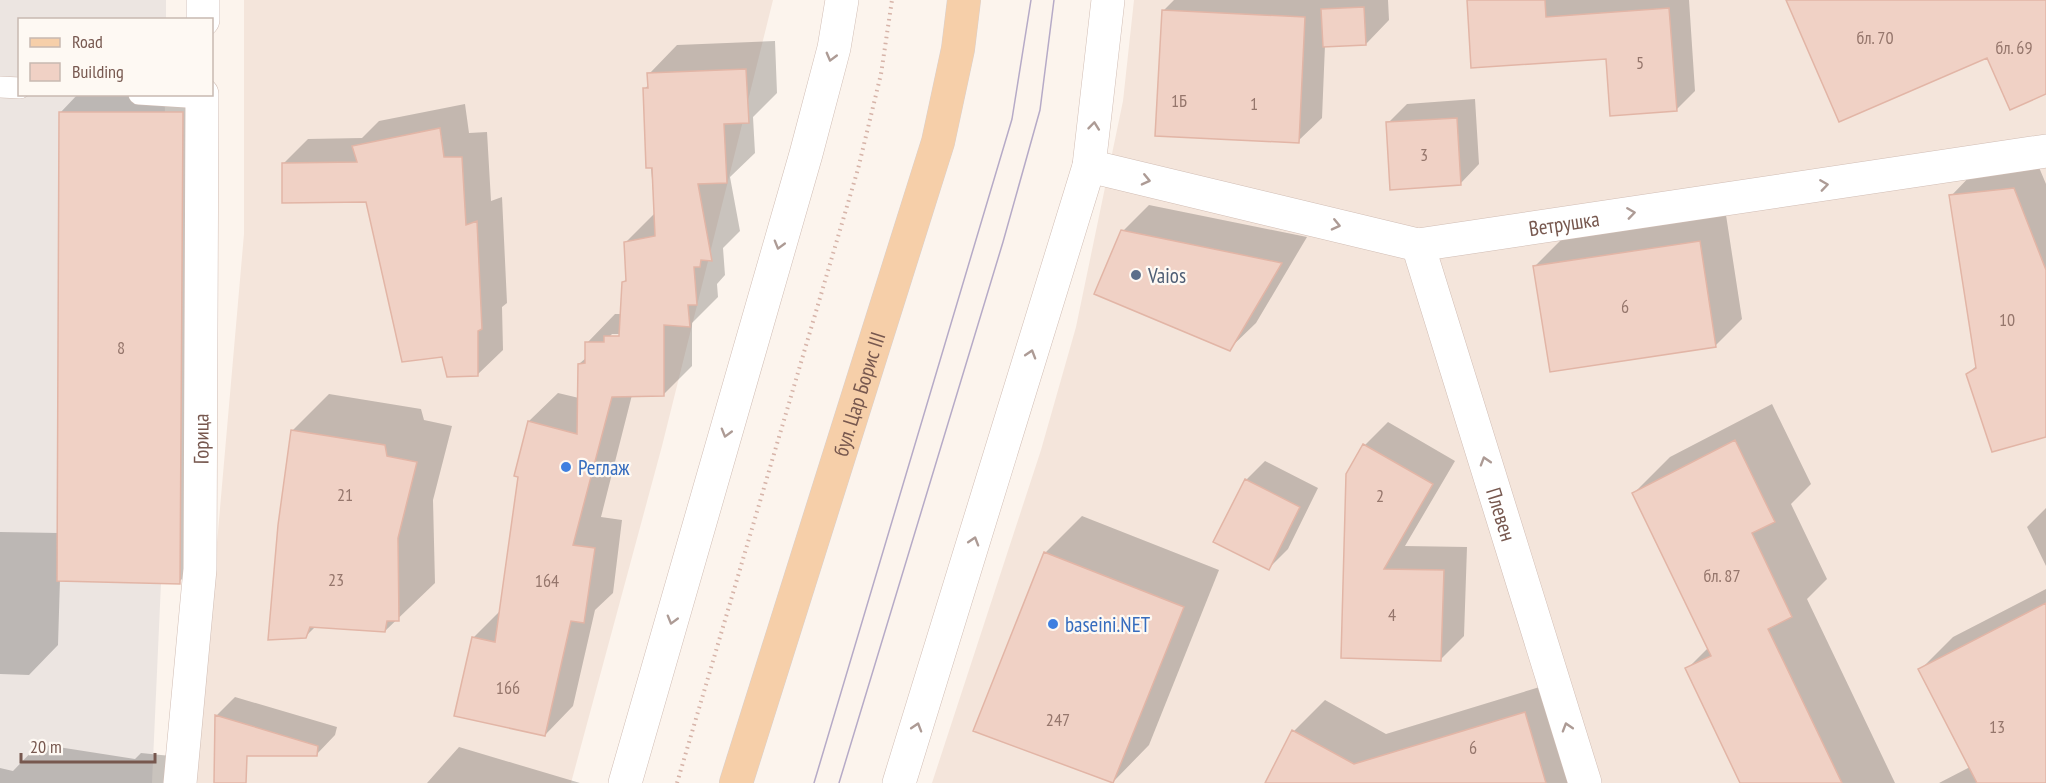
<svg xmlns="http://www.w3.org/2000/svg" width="2046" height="783" viewBox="0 0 2046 783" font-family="'PT Sans Narrow',sans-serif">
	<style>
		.residential { fill: #f4e5db }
		.industrial { fill: #ece5e1 }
		.shadow { fill: #0003; fill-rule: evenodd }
		.building { fill: #f0d1c5; stroke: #e2b5a6; stroke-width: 1.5 }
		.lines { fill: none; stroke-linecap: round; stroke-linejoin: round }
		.service-casing { stroke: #d1bdb4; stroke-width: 22 }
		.minor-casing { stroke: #d1bdb4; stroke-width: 34 }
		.primary-casing { stroke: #d9d0ce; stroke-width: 34 }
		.path { stroke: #d6b3a8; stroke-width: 4; stroke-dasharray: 1.5 4.5; stroke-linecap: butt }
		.service { stroke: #fff; stroke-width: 21 }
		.minor { stroke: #fff; stroke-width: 33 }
		.primary { stroke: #f6cfa9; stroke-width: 33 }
		.tram { stroke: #b6aac7; stroke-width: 1.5 }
		.oneway { stroke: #ad9b95 }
		.service-dot { fill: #5c6f8a; stroke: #fef9f3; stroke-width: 2 }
		.shop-dot { fill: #3f7fe0; stroke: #fef9f3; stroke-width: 2 }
		.labels { text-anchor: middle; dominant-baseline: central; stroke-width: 4.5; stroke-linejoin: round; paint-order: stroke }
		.number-label { font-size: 18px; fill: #95766c }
		.street-label { font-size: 21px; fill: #77584f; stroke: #fef9f3 }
		.service-label { font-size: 21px; fill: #4e5e75; stroke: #fef9f3; text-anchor: start }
		.shop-label { font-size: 21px; fill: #366cbe; stroke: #fef9f3; text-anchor: start }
	</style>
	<rect width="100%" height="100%" fill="#fcf4ed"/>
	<!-- residential -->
	<path class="residential" d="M244,0H773L662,446L571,783H196L244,234Z
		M1134,0H2046V783H932L1041,450L1076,327L1123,101Z"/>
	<!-- industrial -->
	<path class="industrial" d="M0,0H166V19L20,20V94L165,95L161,583L152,783H0Z"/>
	<!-- shadow -->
	<path class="shadow" d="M1174,0H1388L1389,20L1366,44L1325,45L1322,118L1298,141L1163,11Z
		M1468,0H1689L1695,91L1676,110L1607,57Z
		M775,41L777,93L753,117L755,153L730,177L740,231L723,248L725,275L717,284L718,297L692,323V366L663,395H632L601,517L622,520L613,593L595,610L573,706L545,735L473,638L501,610L529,421L558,393L579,398V364L587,357V343L615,314H622L624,282L627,278L626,242L655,213L644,89L650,84L649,74L677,45ZM612,334H627V337H609Z
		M212,82H214L210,551L179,582L60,579L58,645L29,675L0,674V532L59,533L60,113L78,94H212Z
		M1475,99L1479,164L1460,184L1388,123L1407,104Z
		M465,104L469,133L487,132L491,201L502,197L507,303L502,307L503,350L477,375L443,356L367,200L283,164L308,139L362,138L379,121Z
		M2038,165L2046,184V436L1968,374L1977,365L1951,196L1975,171Z
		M1149,205L1307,237L1256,323L1229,349L1123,231Z
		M1726,215L1742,319L1716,345L1535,266L1561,240Z
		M329,394L421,409L424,420L452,426L433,500L435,583L385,631L316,626L305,637L292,431Z
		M1772,404L1811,484L1791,504L1827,579L1807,599L1895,783H1742L1687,669L1708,648L1634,493L1670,457Z
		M1388,422L1455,461L1405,546L1467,547L1464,636L1440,660L1343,657L1365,445Z
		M1265,461L1318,488L1288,549L1269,568L1246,480Z
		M2046,508V566L2027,527Z
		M1082,516L1219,570L1149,745L1113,782L1045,553Z
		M2046,589V783H1939L1970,767L1920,670L1953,637Z
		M1556,682L1586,783H1266L1294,731L1325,700L1386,734Z
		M235,697L337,727L335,735L316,755L216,716Z
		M39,744L135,759L141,753L181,757L178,783H0V768L13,771Z
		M459,747L580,783H427Z"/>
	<!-- building -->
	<path class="building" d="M1467,0H1545L1546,17L1669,8L1677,111L1610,116L1606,59L1471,68Z
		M1786,0H2046V94L2010,110L1987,58L1839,122Z
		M1364,7L1366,45L1323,47L1321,9Z
		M1162,10L1305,17L1299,143L1155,136Z
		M746,69L749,123L724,124L727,183L698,184L712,261L701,260L700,267H694L697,305H688L690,327L664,325V396L612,397L573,545L595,548L584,623L571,621L545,736L454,716L472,637L495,642L518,477L514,476L528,421L577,434L578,364L585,363V342H604V336H619L622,282L626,281L624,242L655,236L652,168H646L643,88H648L647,73Z
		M59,112H183L180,584L57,581Z
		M1457,118L1461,185L1390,190L1386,122Z
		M440,128L444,157H462L466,225L477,221L482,329L478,331V376L447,377L442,357L402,362L366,202L282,203V163L357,162L352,146Z
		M2014,188L2046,270V437L1992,452L1966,374L1976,368L1949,195Z
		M1121,230L1282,263L1230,351L1094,294Z
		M1700,241L1716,347L1550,372L1533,266Z
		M291,430L385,445L387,456L417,462L398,538L399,621H387L385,632L310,627L306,638L268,640L278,525Z
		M1735,440L1775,522L1752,533L1792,617L1768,629L1842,783H1740L1685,668L1711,656L1632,493Z
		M1363,444L1433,484L1384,569L1444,570L1441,661L1341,658L1346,474Z
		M1245,479L1300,507L1269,570L1213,542Z
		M1044,552L1184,607L1113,783L973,731Z
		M2046,603V783H1977L1918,669Z
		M1525,712L1546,783H1265L1292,730L1354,764Z
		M215,715L318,746L317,756H247L246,783H214Z"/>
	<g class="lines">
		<defs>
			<path id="service" d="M0,87L20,88
				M139,94L202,98"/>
			<g id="minor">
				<path d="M203,20V0"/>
				<path id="s1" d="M1089,166L1418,245L2046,151"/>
				<path id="s2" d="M1418,245L1585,783"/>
				<path id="s3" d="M180,783L200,569L202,94"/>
				<path d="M625,783L806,154L834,48L842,0"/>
				<path d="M899,783L1089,166L1108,0"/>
			</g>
			<g id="primary">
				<path id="s4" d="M736,783L938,142L958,49L964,0"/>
			</g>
		</defs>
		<!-- service casing -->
		<use href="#service" class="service-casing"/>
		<!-- minor casing -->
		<use href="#minor" class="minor-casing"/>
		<!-- primary casing -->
		<use href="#primary" class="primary-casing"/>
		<!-- path -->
		<path class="path" d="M677,783L858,169L881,74L892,0"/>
		<!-- service -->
		<use href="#service" class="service"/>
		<!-- minor -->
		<use href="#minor" class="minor"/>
		<!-- primary -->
		<use href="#primary" class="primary"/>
		<!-- tram -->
		<path class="tram" d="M814,783L1012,119L1031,0
			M839,783L1003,242L1040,110L1054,0"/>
	</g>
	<!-- one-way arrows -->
	<defs><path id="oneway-chevron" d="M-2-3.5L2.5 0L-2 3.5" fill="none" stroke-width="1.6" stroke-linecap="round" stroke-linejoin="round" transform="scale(1.5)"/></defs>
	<g class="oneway">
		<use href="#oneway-chevron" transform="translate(831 57) rotate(105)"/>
		<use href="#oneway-chevron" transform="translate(1094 126) rotate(-84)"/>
		<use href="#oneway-chevron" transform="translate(1146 180) rotate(13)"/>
		<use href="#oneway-chevron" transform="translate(1824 185) rotate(-8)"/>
		<use href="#oneway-chevron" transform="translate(1631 213) rotate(-8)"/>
		<use href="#oneway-chevron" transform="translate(1336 225) rotate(13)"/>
		<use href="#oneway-chevron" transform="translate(779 245) rotate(106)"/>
		<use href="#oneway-chevron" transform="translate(1031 354) rotate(-73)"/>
		<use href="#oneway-chevron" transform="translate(726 433) rotate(106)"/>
		<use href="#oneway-chevron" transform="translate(1485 461) rotate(-107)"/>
		<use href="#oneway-chevron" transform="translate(974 541) rotate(-73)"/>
		<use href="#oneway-chevron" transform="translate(672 620) rotate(106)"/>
		<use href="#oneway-chevron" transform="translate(917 727) rotate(-73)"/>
		<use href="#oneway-chevron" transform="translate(1567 727) rotate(-107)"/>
	</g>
	<!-- markers -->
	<circle class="service-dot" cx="1136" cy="275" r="6"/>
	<g class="shop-dot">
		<circle cx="566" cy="467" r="6"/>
		<circle cx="1053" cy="624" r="6"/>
	</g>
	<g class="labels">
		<!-- number labels -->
		<g class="number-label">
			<text x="1875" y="37">бл. 70</text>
			<text x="2014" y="47">бл. 69</text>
			<text x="1640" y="62">5</text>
			<text x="1179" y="100">1Б</text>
			<text x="1254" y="103">1</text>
			<text x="1424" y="154">3</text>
			<text x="1625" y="306">6</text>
			<text x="2007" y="319">10</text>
			<text x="121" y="347">8</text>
			<text x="345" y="494">21</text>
			<text x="1380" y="495">2</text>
			<text x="1722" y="575">бл. 87</text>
			<text x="336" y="579">23</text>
			<text x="547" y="580">164</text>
			<text x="1392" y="614">4</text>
			<text x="508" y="687">166</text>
			<text x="1058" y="719">247</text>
			<text x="1997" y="726">13</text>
			<text x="1473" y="747">6</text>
		</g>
		<!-- street labels -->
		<g class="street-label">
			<text stroke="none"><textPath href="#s1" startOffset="486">Ветрушка</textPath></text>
			<text stroke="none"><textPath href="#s4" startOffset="408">бул. Цар Борис III</textPath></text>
			<text stroke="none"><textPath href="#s3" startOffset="345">Горица</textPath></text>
			<text stroke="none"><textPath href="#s2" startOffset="282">Плевен</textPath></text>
		</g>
		<!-- service labels -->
		<g class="service-label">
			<text x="1148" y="275">Vaios</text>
		</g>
		<!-- shop labels -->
		<g class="shop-label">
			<text x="578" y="467">Реглаж</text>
			<text x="1065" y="624">baseini.NET</text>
		</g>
	</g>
	<!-- legend -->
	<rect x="18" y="18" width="195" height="78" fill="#fef9f3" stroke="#c8b9b1" stroke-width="1.5"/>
	<rect x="30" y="38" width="30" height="9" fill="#f6cfa9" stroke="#c8b9b1" stroke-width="1.5"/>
	<text x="72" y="48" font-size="18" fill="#77584f">Road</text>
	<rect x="30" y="63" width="30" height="18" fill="#f0d1c5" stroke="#c8b9b1" stroke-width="1.5"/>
	<text x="72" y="78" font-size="18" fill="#77584f">Building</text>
	<!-- scale -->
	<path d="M21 753v9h134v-9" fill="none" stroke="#77584f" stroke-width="3"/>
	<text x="30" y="753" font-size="18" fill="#77584f" stroke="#fef9f3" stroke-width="4.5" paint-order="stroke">20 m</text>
</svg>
